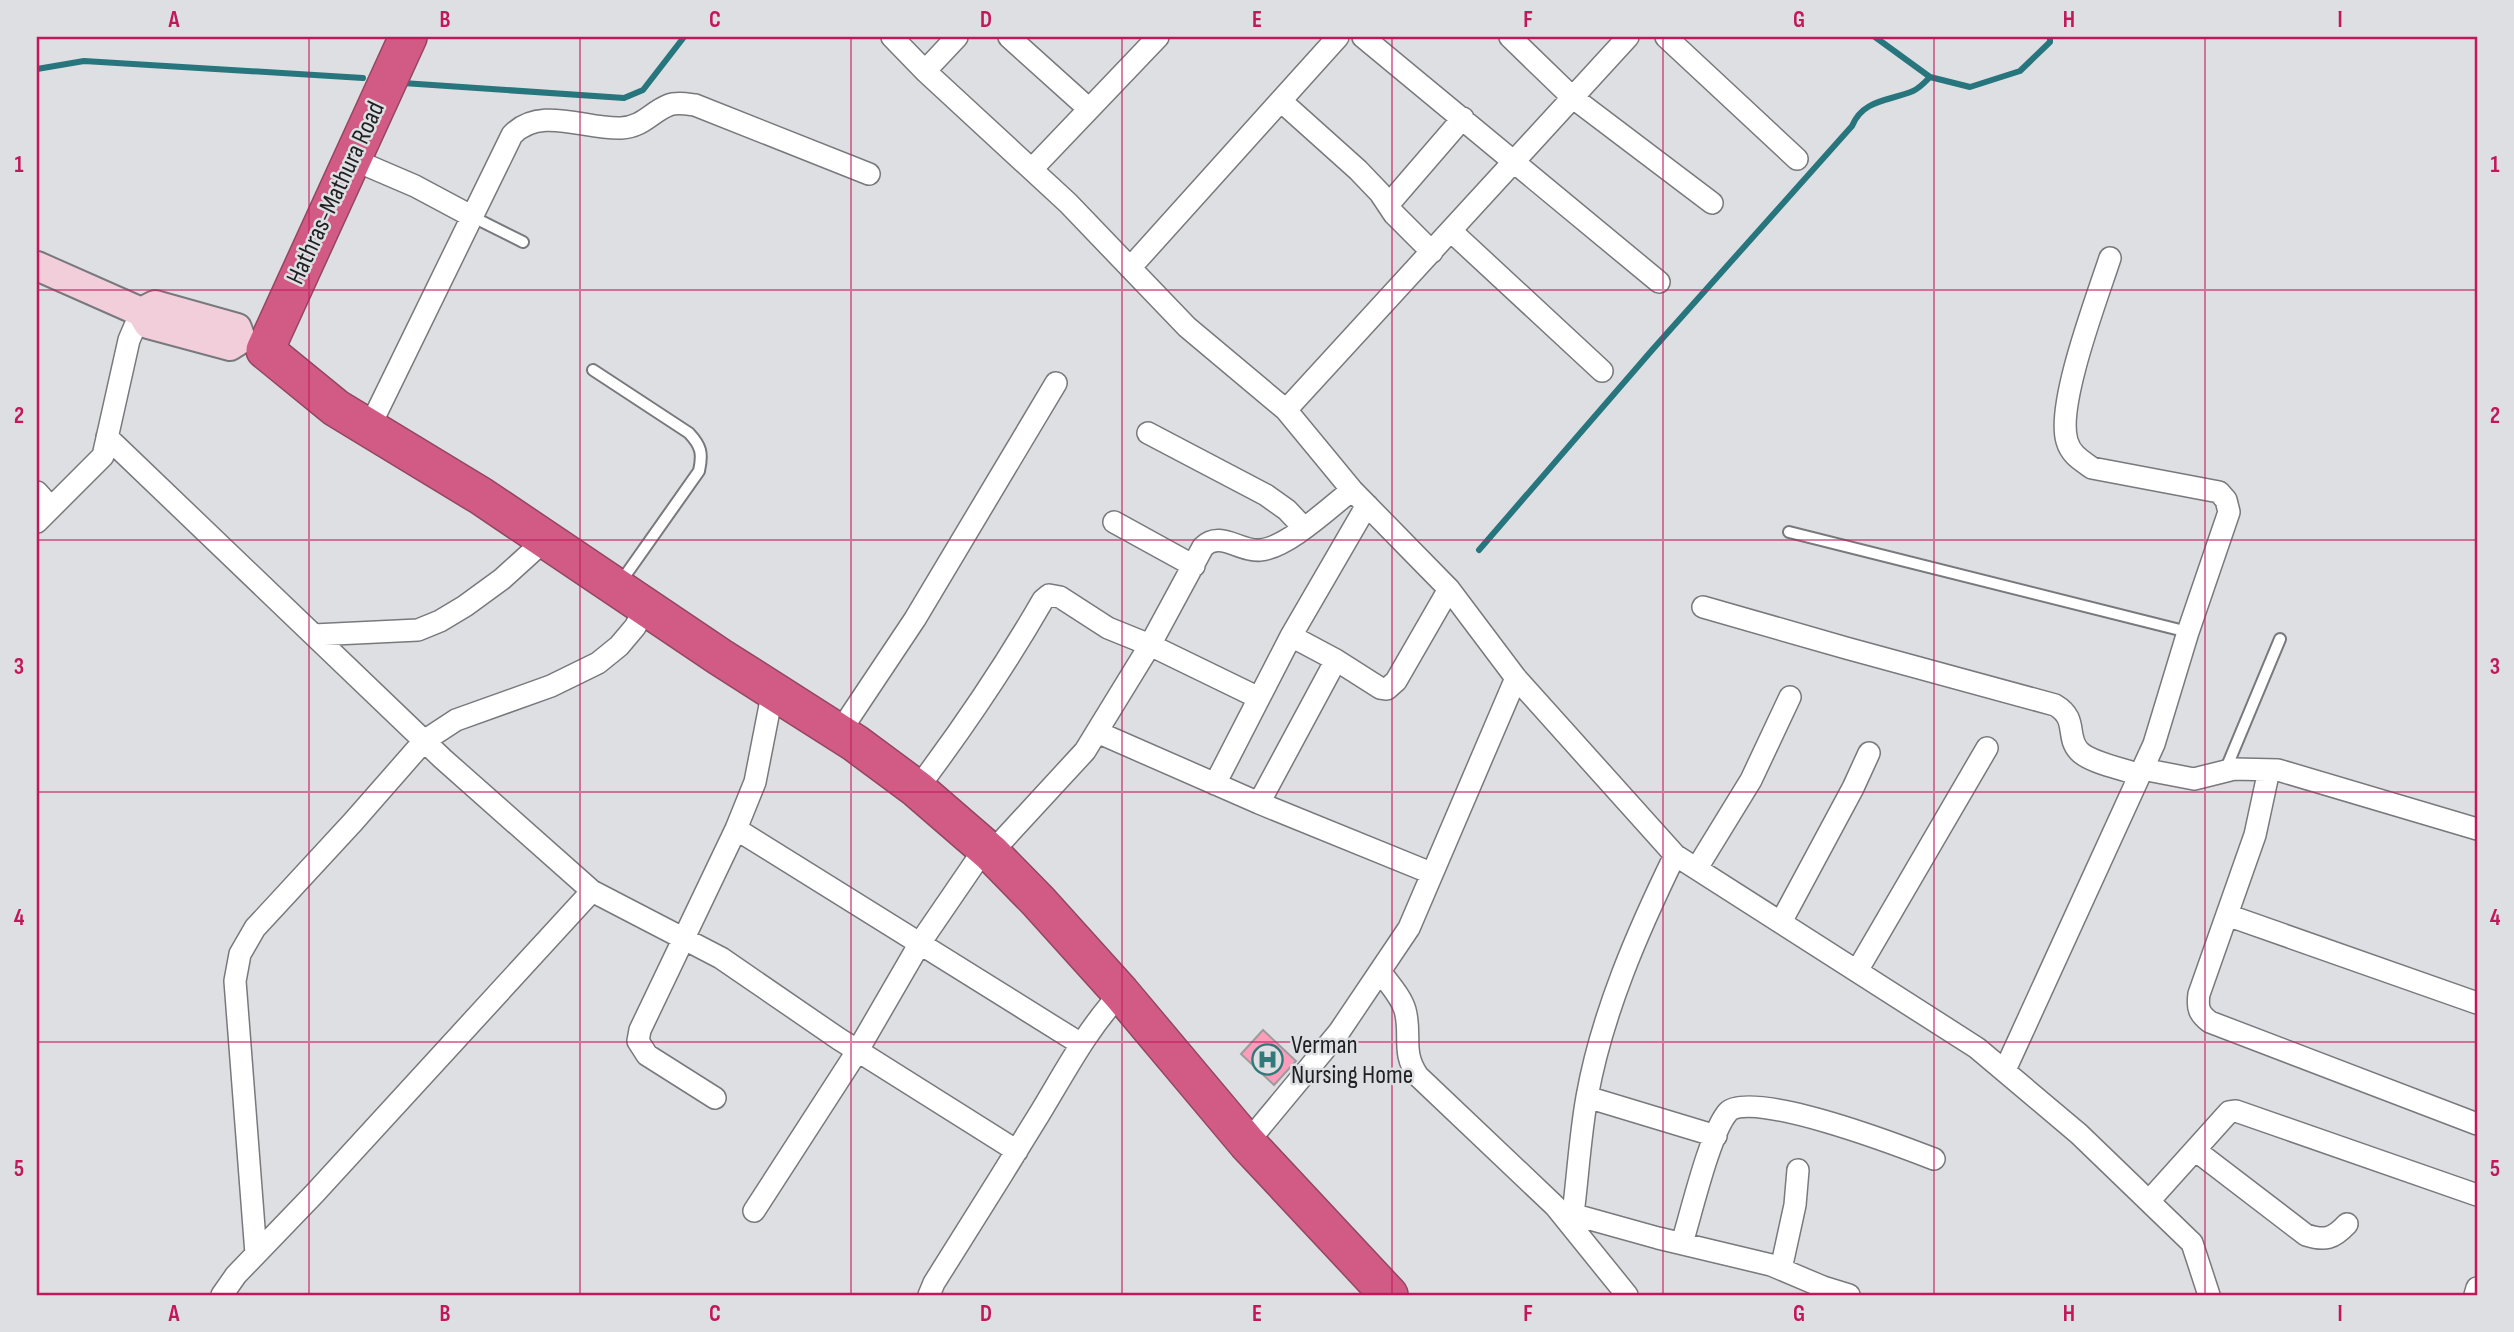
<svg xmlns="http://www.w3.org/2000/svg" width="2514" height="1332" viewBox="0 0 2514 1332" font-family="'Sofia Sans Condensed',sans-serif">
	<style>
		.lines { fill: none; stroke-linecap: round; stroke-linejoin: round }
		.stream { stroke: #27757d; stroke-width: 6 }
		.building { fill: #fc9cbb; stroke: #9f9b9c; stroke-width: 2 }
		.lane-casing { stroke: #78797c; stroke-width: 14 }
		.street-casing { stroke: #78797c; stroke-width: 24 }
		.secondary-casing { stroke: #78797c; stroke-width: 32 }
		.highway-casing { stroke: #934662; stroke-width: 40 }
		.lane { stroke: #fff; stroke-width: 10 }
		.street { stroke: #fff; stroke-width: 21 }
		.secondary { stroke: #f2ceda; stroke-width: 28 }
		.highway { stroke: #d25b85; stroke-width: 37 }
		.grid { fill: none; stroke: #c2185b; stroke-width: 2; stroke-opacity: 0.55 }
		.labels { text-anchor: middle; dominant-baseline: central; stroke-width: 5; stroke-linejoin: round; paint-order: stroke }
		.street-label { font-size: 26px; fill: #1f2021; stroke: #dedfe3 }
		.poi-label { font-size: 26px; fill: #1f2021; stroke: #dedfe3; text-anchor: start }
		.neatline { fill: none; stroke: #c2185b; stroke-width: 2.5 }
		.grid-label { font-size: 23px; text-anchor: middle; font-weight: bold; fill: #c2185b }
	</style>
	<rect width="100%" height="100%" fill="#dedfe3"/>
	<g class="lines">
		<!-- stream -->
		<path class="stream" d="M1875,37L1930,77L1970,87L2020,71L2050,42V37
			M37,69L84,61L363,78
			M403,83L624,98L643,90L684,37
			M1479,550L1653,349L1852,126C1863,99 1890,101 1913,91C1920,88 1925,82 1930,77"/>
	</g>
	<!-- building -->
	<path class="building" d="M1263,1030L1296,1061L1274,1085L1241,1054Z"/>
	<g class="lines">
		<defs>
			<path id="lane" d="M473,217L523,242
				M593,370L689,433C701,446 703,453 699,471L620,583
				M1789,532L2188,632
				M2225,771L2280,639"/>
			<path id="street" d="M892,37L925,71L1068,203L1187,327L1286,410L1352,490L1449,589L1516,678L1675,855L1977,1048L2079,1134L2192,1243L2209,1295
				M1009,37L1089,109
				M1363,37L1659,282
				M1510,37L1572,97L1712,203
				M1666,37L1797,159
				M925,71L957,37
				M1281,101L1358,170L1380,193L1394,214L1432,252
				M352,159L415,186L473,217
				M1032,169L1158,37
				M1388,205L1463,118
				M1451,231L1602,371
				M1130,268L1338,37
				M1286,410L1628,37
				M369,428L512,135C540,105 586,130 621,128C643,127 651,112 669,105C677,102 687,104 695,105L869,174
				M1148,433L1266,495L1287,510L1304,528
				M107,437L443,759L592,891L721,958L839,1039L1017,1151
				M37,492L51,508
				M37,522L103,456L129,340L141,312
				M1114,522L1194,566
				M1703,607L1846,648L2055,705C2079,719 2065,736 2079,751C2090,763 2124,769 2140,775
				M314,635L418,630L440,621L465,606L502,579L545,540
				M1291,636L1336,660L1380,688L1387,689L1396,681L1449,589
				M1097,732L1259,803L1431,873
				M839,733L915,619L1056,383
				M2142,769L2194,779L2234,769L2278,770L2477,829
				M2269,770L2255,835L2199,994C2197,1008 2199,1014 2210,1022L2477,1124
				M1215,784L1291,636L1367,505
				M917,789C963,728 1005,666 1043,600L1049,595L1060,597L1108,628L1150,645L1259,698
				M1259,803L1336,660
				M736,829L1081,1044
				M991,853L1085,751L1150,645L1203,547C1220,530 1240,552 1260,550C1287,548 1329,508 1352,490
				M1697,868L1751,780L1790,697
				M2227,915L2477,1003
				M1781,922L1853,788L1869,753
				M1380,971C1388,983 1401,996 1405,1010C1412,1035 1401,1052 1418,1076L1555,1206L1627,1295
				M1857,971L1987,748
				M2005,1070L2154,744L2188,632L2229,512L2226,500L2219,492L2092,468C2081,460 2071,455 2067,441C2056,405 2097,298 2110,258
				M1587,1097L1716,1136
				M715,1098L647,1055L638,1041L640,1030L736,829L755,782L773,690
				M1247,1143L1339,1032L1409,928L1516,678
				M2195,1150L2306,1235C2325,1241 2333,1239 2347,1224
				M2149,1201L2229,1112L2236,1111L2477,1195
				M754,1211L858,1050L920,943L985,848
				M1561,1211L1658,1238L1771,1265L1823,1287L1849,1295
				M1573,1214C1578,1175 1580,1136 1587,1097C1602,1013 1638,931 1675,855
				M1682,1243C1691,1214 1710,1132 1728,1112C1750,1088 1903,1147 1934,1159
				M256,1254L235,981L240,954L255,928L353,822L424,741L456,720L551,686L598,663L619,646L635,627L646,607
				M1781,1269L1795,1205L1798,1170
				M222,1295L236,1275L315,1193L592,891
				M929,1295L934,1283C970,1226 1005,1170 1040,1113C1065,1072 1087,1029 1121,993
				M2475,1295L2477,1288"/>
			<path id="secondary" d="M37,266L141,312L148,324L230,346L241,339
				M141,312L155,305L237,328L240,336"/>
			<path id="highway" d="M408,37L265,350L336,408L481,496L720,657L855,743L917,789L991,853L1038,901L1121,993L1247,1143L1389,1295"/>
		</defs>
		<!-- lane casing -->
		<use href="#lane" class="lane-casing"/>
		<!-- street casing -->
		<use href="#street" class="street-casing"/>
		<!-- secondary casing -->
		<use href="#secondary" class="secondary-casing"/>
		<!-- highway casing -->
		<use href="#highway" class="highway-casing"/>
		<!-- lane -->
		<use href="#lane" class="lane"/>
		<!-- street -->
		<use href="#street" class="street"/>
		<!-- secondary -->
		<use href="#secondary" class="secondary"/>
		<!-- highway -->
		<use href="#highway" class="highway"/>
	</g>
	<!-- grid -->
	<path class="grid" d="M309,37V1295M580,37V1295M851,37V1295M1122,37V1295M1392,37V1295M1663,37V1295M1934,37V1295M2205,37V1295M37,290H2477M37,540H2477M37,792H2477M37,1042H2477"/>
	<!-- icons -->
	<defs>
		<symbol id="hospital-ring" viewBox="-11 -11 22 22"><circle r="9.5" fill="#dedfe3" stroke="#317a79" stroke-width="1.5"/><path d="M-5-5h3v3.5h4V-5h3V5h-3V1.5h-4V5h-3Z" fill="#317a79"/></symbol>
	</defs>
	<g fill-rule="evenodd">
		<use href="#hospital-ring" x="1250" y="1042" width="35" height="35"/>
	</g>
	<g class="labels">
		<!-- street labels -->
		<g class="street-label">
			<text transform="translate(336 193) rotate(-65)">Hathras-Mathura Road</text>
		</g>
		<!-- poi labels -->
		<g class="poi-label">
			<text x="1291" y="1045">Verman<tspan x="1291" dy="30">Nursing Home</tspan></text>
		</g>
	</g>
	<!-- border -->
	<rect width="2514" height="1332" fill="none" stroke="#dedfe3" stroke-width="77"/>
	<rect x="38" y="38" width="2438" height="1256" class="neatline"/>
	<g class="grid-label">
		<text x="174" y="27">A</text>
		<text x="445" y="27">B</text>
		<text x="715" y="27">C</text>
		<text x="986" y="27">D</text>
		<text x="1257" y="27">E</text>
		<text x="1528" y="27">F</text>
		<text x="1799" y="27">G</text>
		<text x="2069" y="27">H</text>
		<text x="2340" y="27">I</text>
		<text x="19" y="172">1</text>
		<text x="2495" y="172">1</text>
		<text x="19" y="423">2</text>
		<text x="2495" y="423">2</text>
		<text x="19" y="674">3</text>
		<text x="2495" y="674">3</text>
		<text x="19" y="925">4</text>
		<text x="2495" y="925">4</text>
		<text x="19" y="1176">5</text>
		<text x="2495" y="1176">5</text>
		<text x="174" y="1321">A</text>
		<text x="445" y="1321">B</text>
		<text x="715" y="1321">C</text>
		<text x="986" y="1321">D</text>
		<text x="1257" y="1321">E</text>
		<text x="1528" y="1321">F</text>
		<text x="1799" y="1321">G</text>
		<text x="2069" y="1321">H</text>
		<text x="2340" y="1321">I</text>
	</g>
</svg>
